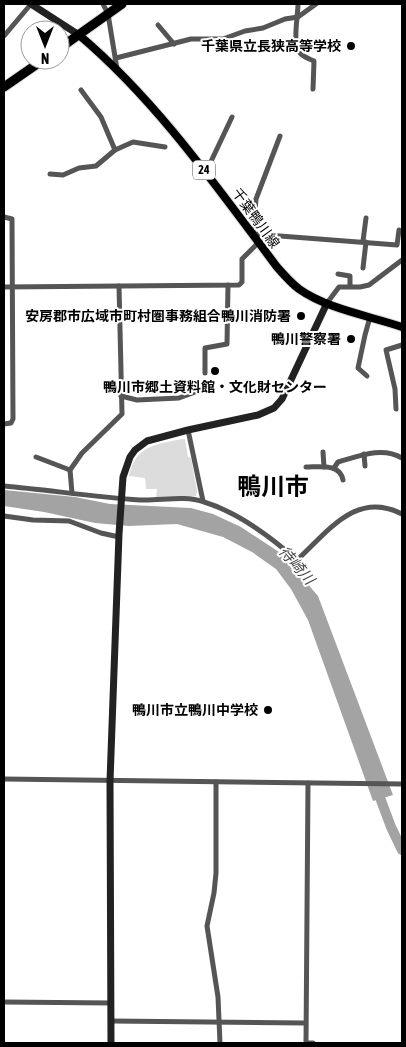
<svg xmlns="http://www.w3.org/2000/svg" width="406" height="1047" font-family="'Asap Condensed','Noto Sans JP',sans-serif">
<rect width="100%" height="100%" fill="#fff"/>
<!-- green -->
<path fill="#dcdcdc" d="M182 439H185L188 457 191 458 197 491 196 496 156 497 157 489H146L145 478 129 476C135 446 156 444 182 439Z"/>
<!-- water -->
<path fill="#a3a3a3" d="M4 490 75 497 110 504 191 508 213 514 241 527 282 554 318 596 393 795 373 801 308 620 291 589 276 569 252 552 223 537 177 524 129 526 95 523 44 512 4 506Z"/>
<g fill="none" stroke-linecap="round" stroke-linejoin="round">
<!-- river -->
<path stroke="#a3a3a3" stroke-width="10" d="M376 787 391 827 402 850"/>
<defs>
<path id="primary" d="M79 35C156 100 217 187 277 267 284 275 291 283 299 289 327 309 370 316 402 327"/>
<g id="highway">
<path d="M60 48 122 4"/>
<path d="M4 87 43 60"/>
</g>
</defs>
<!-- primary casing -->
<use href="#primary" stroke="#dbdbdb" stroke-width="10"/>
<!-- highway casing -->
<use href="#highway" stroke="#dbdbdb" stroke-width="11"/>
<!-- street -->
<g stroke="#555" stroke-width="5">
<path d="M103 4 108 14 117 69"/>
<path d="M298 4C298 16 292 44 300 53 303 57 310 59 314 61L313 89"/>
<path d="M158 25 174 44"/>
<path d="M4 36 31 4"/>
<path d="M116 58 191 39H223L245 31 263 28 285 19 298 17 316 4"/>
<path d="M81 90 101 117 115 150"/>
<path d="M280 136 256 199 253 234 397 245 399 230"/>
<path d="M206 172 232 117"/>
<path d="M50 174 63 175 79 168 96 166 115 150 133 142 165 147"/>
<path d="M4 217 12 219 13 419 11 423 4 424"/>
<path d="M363 241 366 218"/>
<path d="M363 268 366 242"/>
<path d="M338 274 350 276V286"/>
<path d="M4 287 239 285 242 282V259L259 242"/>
<path d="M327 303 339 287H360L369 285 402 260"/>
<path d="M205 373V348L227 344 228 285"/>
<path d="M367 376 358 368 365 335 370 317"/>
<path d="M121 396 137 400 179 398 198 391"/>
<path d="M396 409 395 389 386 350 402 345"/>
<path d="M188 430 203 501"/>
<path d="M323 452 324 467"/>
<path d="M364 454 365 466"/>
<path d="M36 457 70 470"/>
<path d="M306 467C319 467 340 463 343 480"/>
<path d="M334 468 338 462C359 456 382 446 402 458"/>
<path d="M4 486C49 490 94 497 140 500 161 501 184 495 204 502 237 512 272 538 297 560 328 532 356 490 402 514"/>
<path d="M72 493 70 470 82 453 122 414 119 286"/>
<path d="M4 516 33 520 69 521 101 533 119 537"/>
<path d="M4 779 402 784"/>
<path d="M216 782V873L214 893 207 926 218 997 220 1043"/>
<path d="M308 783 306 1043H313"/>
<path d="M4 1002 111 1003"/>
<path d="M111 1021 305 1023"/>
</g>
<!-- secondary -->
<g stroke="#222" stroke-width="7">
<path d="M31 4 79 35"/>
<path d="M111 1043 110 781 119 534 123 477 130 457 135 450 147 441 188 430 258 415 274 408 282 399 327 303"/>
</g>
<!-- primary -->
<use href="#primary" stroke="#000" stroke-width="8"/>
<!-- highway -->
<use href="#highway" stroke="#000" stroke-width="9"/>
</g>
<!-- markers -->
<g fill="#000" stroke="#fff" stroke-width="2">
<circle cx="351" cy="46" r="5"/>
<circle cx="301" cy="316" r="5"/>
<circle cx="351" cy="339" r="5"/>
<circle cx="215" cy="371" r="5"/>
<circle cx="268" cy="710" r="5"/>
</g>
<g text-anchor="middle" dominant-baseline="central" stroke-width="4" stroke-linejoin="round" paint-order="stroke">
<!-- shield labels -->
<rect fill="#fff" stroke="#4c4c4c" stroke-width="1" x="193" y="160.5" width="22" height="19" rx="4"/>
<g font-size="12" font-weight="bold" fill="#000">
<text x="204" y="170">24</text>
</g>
<!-- poi labels -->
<g font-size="14" font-weight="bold" fill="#000" stroke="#fff" text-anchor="end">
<text x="341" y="46">千葉県立長狭高等学校</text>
<text x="291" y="316">安房郡市広域市町村圏事務組合鴨川消防署</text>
<text x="341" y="339">鴨川警察署</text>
<text x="215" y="387" text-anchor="middle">鴨川市郷土資料館・文化財センター</text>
<text x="258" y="710">鴨川市立鴨川中学校</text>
</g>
<!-- street labels -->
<g font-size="14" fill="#000" stroke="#fff">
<text transform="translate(256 218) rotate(54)">千葉鴨川線</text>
</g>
<!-- water labels -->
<g font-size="15" font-style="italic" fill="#444" stroke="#fff">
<text transform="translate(297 565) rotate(49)">待崎川</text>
</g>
<!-- town labels -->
<g font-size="24" font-weight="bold" fill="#000" stroke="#fff">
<text x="273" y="486">鴨川市</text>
</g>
</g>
<!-- border -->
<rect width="406" height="1047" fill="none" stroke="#000000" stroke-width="10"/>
<!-- north arrow -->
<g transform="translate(45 45) rotate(180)"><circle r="24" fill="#ffffff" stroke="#999999"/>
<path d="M0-4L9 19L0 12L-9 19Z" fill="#000000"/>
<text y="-8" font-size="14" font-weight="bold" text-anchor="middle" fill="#000000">N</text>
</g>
</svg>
